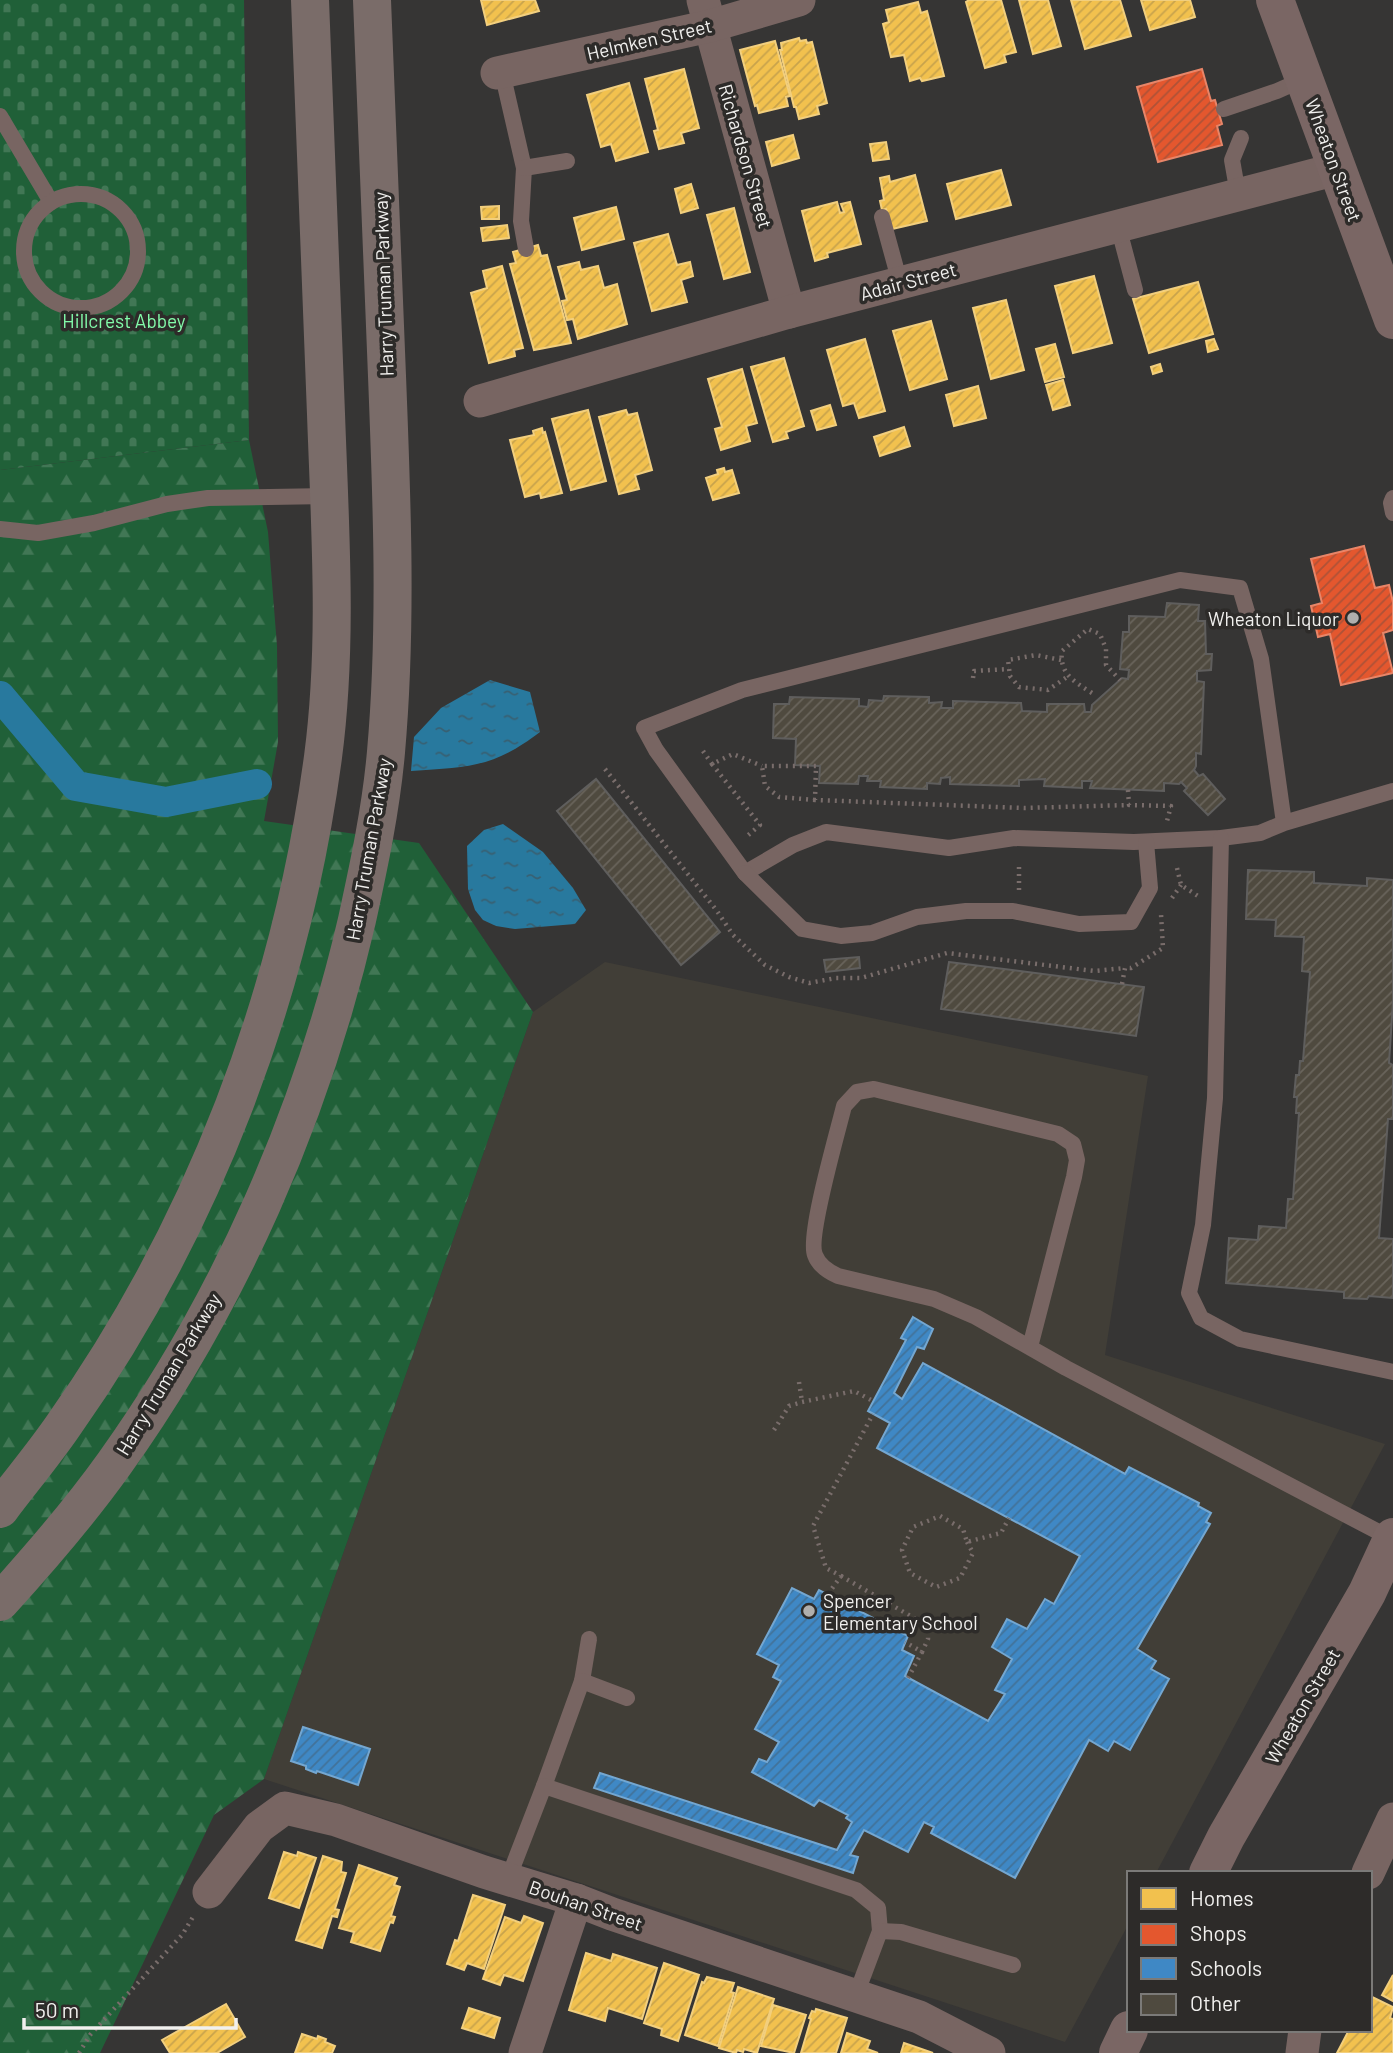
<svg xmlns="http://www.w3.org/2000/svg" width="1393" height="2053" font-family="Barlow,sans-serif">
<defs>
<pattern id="forest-firs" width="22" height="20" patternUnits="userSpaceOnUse" patternTransform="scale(1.75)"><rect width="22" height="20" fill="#206038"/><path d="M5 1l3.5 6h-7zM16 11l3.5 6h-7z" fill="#417755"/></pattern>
<pattern id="cemetery-stones" width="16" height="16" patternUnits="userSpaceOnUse" patternTransform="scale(1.75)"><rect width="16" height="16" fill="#206038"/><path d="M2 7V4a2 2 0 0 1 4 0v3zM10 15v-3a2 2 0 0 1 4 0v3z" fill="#417755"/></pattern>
<pattern id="water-ripples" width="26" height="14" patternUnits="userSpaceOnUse" patternTransform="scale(1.75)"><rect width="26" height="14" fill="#28799e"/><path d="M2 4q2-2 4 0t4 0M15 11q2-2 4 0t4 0" fill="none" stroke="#386072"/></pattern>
<pattern id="homes-hatch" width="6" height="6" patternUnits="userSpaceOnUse" patternTransform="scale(1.75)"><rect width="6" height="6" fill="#f2c14e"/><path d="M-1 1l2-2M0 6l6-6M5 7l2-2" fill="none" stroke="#c8a34c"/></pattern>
<pattern id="shops-hatch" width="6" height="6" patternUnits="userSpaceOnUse" patternTransform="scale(1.75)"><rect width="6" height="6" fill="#e4572e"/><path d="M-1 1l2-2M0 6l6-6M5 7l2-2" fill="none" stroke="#ad5237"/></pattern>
<pattern id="schools-hatch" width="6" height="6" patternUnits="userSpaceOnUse" patternTransform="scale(1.75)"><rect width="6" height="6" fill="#3f88c5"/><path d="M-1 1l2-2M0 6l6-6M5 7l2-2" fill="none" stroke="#427299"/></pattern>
<pattern id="building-hatch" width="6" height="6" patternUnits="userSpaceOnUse" patternTransform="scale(1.75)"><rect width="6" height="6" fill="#4f4a3f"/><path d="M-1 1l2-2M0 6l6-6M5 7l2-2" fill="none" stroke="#69645b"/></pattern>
</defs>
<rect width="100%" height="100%" fill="#363534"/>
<!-- built -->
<path fill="#413e37" d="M605 962 1148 1076 1105 1355 1385 1444 1156 1873H1129V1923L1065 2042 264 1779 533 1012Z"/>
<!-- forest -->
<path fill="url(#forest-firs)" d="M249 440 268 532 277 646 278 742 264 821 419 843 533 1012 264 1779 214 1815 100 2053H0V470Z"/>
<!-- cemetery -->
<path fill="url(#cemetery-stones)" d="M0 0H244L249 440 0 470Z"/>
<!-- water -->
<g fill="url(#water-ripples)">
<path d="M490 680 530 692 540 732C493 768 468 767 411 771L414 737 441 708Z"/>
<path d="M503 824 543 852 573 888 586 910 575 924 515 929 496 926 483 920 475 910 468 889 467 846 484 830Z"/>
</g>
<!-- homes -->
<g fill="url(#homes-hatch)" stroke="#f2cf7e" stroke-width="2">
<path d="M481 0H535L539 11 487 25Z"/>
<path d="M969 0H1001L1016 52 1004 55 1006 62 985 68 966 2Z"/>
<path d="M1019 0H1048L1061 46 1033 54Z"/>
<path d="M1071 0H1120L1131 36 1085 49Z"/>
<path d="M1141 0H1190L1195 17 1150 30Z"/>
<path d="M918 2 921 13 927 11 944 76 922 81 920 78 910 81 904 55 891 57 883 24 889 22 886 10Z"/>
<path d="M799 38 800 41 806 40 807 43 812 42 827 103 817 106 819 114 799 119 796 107H794L780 50H782L781 43Z"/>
<path d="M775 41 790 96 786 97 788 106 759 113 757 105 755 106 740 50Z"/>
<path d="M684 69 699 128 681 133 684 143 659 149 654 131 658 130 645 79Z"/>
<path d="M629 83 648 152 616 161 611 144 601 147 587 95Z"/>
<path d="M793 135 799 158 772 166 766 142Z"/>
<path d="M886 142 889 159 873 161 870 144Z"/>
<path d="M1001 170 1011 205 956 219 947 184Z"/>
<path d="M915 175 927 221 892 229 886 209 882 210 880 201 884 200 880 178 889 176 890 182Z"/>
<path d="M691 184 698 208 681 213 675 189Z"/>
<path d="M837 202 840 213 844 212 841 204 850 202 861 244 827 253 828 257 815 261 802 211Z"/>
<path d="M499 206V219H482L481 207Z"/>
<path d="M616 207 624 239 582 250 574 218Z"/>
<path d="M734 208 750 272 724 279 707 215Z"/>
<path d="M507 225 509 238 483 241 481 228Z"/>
<path d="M668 234 677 265 690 262 693 276 681 280 687 302 652 311 634 243Z"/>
<path d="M538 245 541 256 547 255 571 343 534 350 510 264 516 263 513 252Z"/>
<path d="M579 262 581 270 598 266 604 288 617 284 627 324 578 339 573 319 567 320 562 301 567 300 558 267Z"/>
<path d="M502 266 523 348 514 350 515 356 489 363 471 293 487 288 483 271Z"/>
<path d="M1094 276 1112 343 1073 353 1055 286Z"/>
<path d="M1198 282 1213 334 1149 353 1133 299Z"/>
<path d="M1006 300 1024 370 991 379 973 308Z"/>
<path d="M931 321 947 379 910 390 893 331Z"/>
<path d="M865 339 885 411 859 418 854 403 843 406 827 350Z"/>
<path d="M1214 339 1218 349 1208 352 1206 341Z"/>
<path d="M1055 344 1064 377 1045 382 1036 349Z"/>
<path d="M784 358 804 426 786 432 788 438 773 442 751 367Z"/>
<path d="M1160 364 1162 371 1153 374 1151 367Z"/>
<path d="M742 369 757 423 746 426 750 441 721 450 715 429 722 427 708 379Z"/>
<path d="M1063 380 1070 405 1053 410 1046 385Z"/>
<path d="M978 386 986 418 954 426 946 395Z"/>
<path d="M830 405 836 425 817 430 811 411Z"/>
<path d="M588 410 606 481 571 490 552 419Z"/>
<path d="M626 410 628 415 637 413 652 470 635 475 639 489 619 494 599 417Z"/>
<path d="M904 427 910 446 880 456 874 437Z"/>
<path d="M542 428 543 433 545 432 562 493 541 498 540 493 525 497 510 440 534 435 533 431Z"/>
<path d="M724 468 725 472 732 470 739 493 713 500 706 478 718 474 717 470Z"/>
<path d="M284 1852 297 1856 298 1852 316 1858 299 1908 269 1898Z"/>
<path d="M323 1856 342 1862 341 1872 346 1873 335 1909 339 1910 337 1917 332 1916 322 1948 296 1940Z"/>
<path d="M359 1865 397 1878 394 1885 400 1887 391 1916 395 1917 393 1923 390 1922 380 1951 351 1942 354 1932 339 1928Z"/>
<path d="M473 1895 505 1905 484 1969 467 1963 464 1970 447 1964 455 1940 458 1941Z"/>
<path d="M524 1916 543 1923 523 1981 504 1975 500 1985 483 1979 505 1917 521 1923Z"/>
<path d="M586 1953 611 1961 613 1954 657 1968 642 2019 608 2008 605 2021 569 2010Z"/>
<path d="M664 1963 699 1975 678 2041 661 2035 662 2029 644 2023Z"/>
<path d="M1393 1975V2001L1382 1995Z"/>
<path d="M707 1977 734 1983 731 1992 734 1993 718 2046 685 2035 702 1982 704 1983Z"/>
<path d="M738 1987 774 1999 757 2053 744 2049 743 2052 737 2050 736 2053 719 2048Z"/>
<path d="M1370 1996 1393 2007 1390 2018 1393 2019V2053H1337L1349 2030H1370Z"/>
<path d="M226 2004 245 2037 217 2053H170L162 2040Z"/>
<path d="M773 2005 806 2015 794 2053 761 2046Z"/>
<path d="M469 2008 500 2018 494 2038 462 2028Z"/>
<path d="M816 2009 847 2018 836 2053H801L811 2019 809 2018 812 2011 815 2012Z"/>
<path d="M847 2033 870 2041 867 2049 878 2053H841Z"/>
<path d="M302 2034 317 2039 318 2036 326 2039 325 2042 335 2046 332 2053H295Z"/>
<path d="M904 2043 933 2053H901Z"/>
</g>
<!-- shops -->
<g fill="url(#shops-hatch)" stroke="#e88568" stroke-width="2">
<path d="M1202 69 1211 101 1215 100 1222 124 1217 126 1222 145 1158 162 1137 87Z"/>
<path d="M1364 546 1375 588 1389 585 1393 602V630L1383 633 1393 673 1341 685 1330 634 1318 637 1311 606 1322 603 1311 559Z"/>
</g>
<!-- schools -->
<g fill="url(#schools-hatch)" stroke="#74a7d1" stroke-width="2">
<path d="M913 1317 933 1329 924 1349 917 1347 894 1393 902 1399 923 1363 1125 1474 1129 1467 1199 1503 1198 1506 1211 1513 1206 1522 1210 1524 1137 1649 1156 1661 1151 1669 1169 1679 1130 1750 1114 1741 1108 1751 1089 1740 1015 1878 931 1833 934 1827 924 1822 908 1852 864 1830 850 1855 858 1857 853 1873 594 1788 600 1773 837 1850 852 1822 846 1818 848 1815 819 1800 814 1806 752 1772 759 1759 767 1762 779 1742 755 1729 781 1681 773 1677 779 1665 757 1654 792 1588 814 1599 819 1590 908 1636 902 1650 914 1656 905 1676 988 1721 1005 1694 995 1690 1012 1659 992 1647 1007 1619 1027 1629 1045 1599 1054 1604 1080 1556 877 1448 890 1423 868 1411 906 1340 901 1338Z"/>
<path d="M303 1727 370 1749 358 1785 317 1771 316 1773 306 1769V1766L291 1761Z"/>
</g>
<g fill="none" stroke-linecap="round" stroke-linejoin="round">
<!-- canal -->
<path stroke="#28799e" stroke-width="30" d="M0 696 76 786 166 802 257 784"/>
</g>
<!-- building -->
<g fill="url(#building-hatch)" stroke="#5f5e5d" stroke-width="2">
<path d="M1167 603 1199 605 1198 621H1205L1206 654H1212L1211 670 1197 671V681L1204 682 1201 754 1196 753V766L1194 770 1199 776 1203 774 1225 799 1208 815 1184 791 1187 788 1181 782 1179 784 1164 783V791L1090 788 1092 781H1082V788L1044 786 1045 779 1019 780V786L950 784V777L941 778 940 784 927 783V789L880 787 881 781H867L868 776H859L858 784 819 783 820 766 795 765 796 739 773 738 774 704H789L790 697 859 699V706L868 707 869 700 883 701 884 696 929 697V703L942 702 941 708H953V701L1021 703 1022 711 1047 712V704H1084L1085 712H1091L1092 705 1122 678 1128 679 1129 670 1120 669 1123 632H1129V616L1165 617Z"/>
<path d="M596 779 720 932 681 965 557 811Z"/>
<path d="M1248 870 1314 872V883L1367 886V878L1393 880V1002L1389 1063 1393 1065V1119H1388L1379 1238 1393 1239V1298L1369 1296 1367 1299 1344 1298V1292L1226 1283 1229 1238 1258 1240 1259 1226 1286 1228 1288 1199H1293L1299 1113H1296L1297 1097H1294L1296 1075H1299L1300 1061H1303L1310 972 1302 971 1304 937 1275 936 1276 920 1246 919Z"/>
<path d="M859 957 860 968 826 972 824 960Z"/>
<path d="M949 962 1144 987 1136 1036 941 1009Z"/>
</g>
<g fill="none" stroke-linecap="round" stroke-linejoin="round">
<!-- path -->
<g stroke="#796d6b" stroke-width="4.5" stroke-dasharray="2 5" stroke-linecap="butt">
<path d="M1061 660 1036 655 1008 660 1010 676 1019 687 1048 690 1067 677"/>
<path d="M973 678 974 671 1009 669"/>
<path d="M1092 693C1075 682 1059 674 1062 651L1088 629 1100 634 1106 649V665L1120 680"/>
<path d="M703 751 712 764 733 754 762 766"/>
<path d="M712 764 760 825 746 837"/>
<path d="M605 769 717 911 733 935 765 965 789 977 809 983 836 978H861L947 953 1094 971 1125 968"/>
<path d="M1128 790 1129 805 1171 806 1167 821"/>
<path d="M815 800 779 797 765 786 762 766H816L815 800 1024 808 1129 805"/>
<path d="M1177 868 1181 885 1198 896"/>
<path d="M1019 890V865"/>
<path d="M1172 898 1181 885"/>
<path d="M1122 984 1125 968H1131L1163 948 1161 914"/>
<path d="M799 1382 802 1402"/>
<path d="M774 1430 789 1406 802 1402 854 1391 873 1401"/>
<path d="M967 1542 973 1553 960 1578 936 1587 910 1573 902 1550 913 1527 940 1516 963 1529 967 1542 1001 1533 1009 1518"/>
<path d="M841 1576 928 1626V1639L922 1652 905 1642"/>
<path d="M828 1594 841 1576 826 1568 813 1526 873 1414"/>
<path d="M908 1678 922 1652"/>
<path d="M79 2053 90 2035 182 1935 193 1917"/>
</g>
<!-- service -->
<g stroke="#786562" stroke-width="16">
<path d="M502 72 524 168 521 221 526 249"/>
<path d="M1224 109 1277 91 1304 79"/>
<path d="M0 116 51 202"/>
<path d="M524 168 567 161"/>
<path d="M1238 194 1232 160 1241 138"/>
<circle cx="81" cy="251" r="57"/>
<path d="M882 217 900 283"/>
<path d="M1118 226 1135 290"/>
<path d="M1393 498 1391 503 1393 513"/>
<path d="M0 529 38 533 94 523 167 504 208 498 329 496"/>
<path d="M1284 823 1261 659 1240 588 1180 580 742 690 644 728 656 750 745 873 793 845 826 832 949 848 1014 838 1134 842 1221 838 1260 833 1284 823 1393 791"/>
<path d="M1221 838 1215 1098 1203 1225 1189 1293 1201 1318 1240 1339 1393 1372"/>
<path d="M745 873 802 929 841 936 872 933 917 917 966 911H1013L1079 924 1131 922 1150 888 1146 842"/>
<path d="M1030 1347 1074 1177 1077 1160 1073 1144 1058 1134 874 1089 857 1092 844 1106C838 1131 807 1237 815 1255 819 1266 829 1272 838 1276L934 1299 976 1317 1066 1368 1392 1539"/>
<path d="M582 1681 589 1639"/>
<path d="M544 1786 582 1681 627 1698"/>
<path d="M508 1879 544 1786 856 1890 878 1908 880 1931 856 1995"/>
<path d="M880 1931 901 1932 1013 1965"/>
</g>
<!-- minor -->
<g stroke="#786562" stroke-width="33">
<path d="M703 0 789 312"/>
<path d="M497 73 710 26 799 0"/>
<path d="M480 401 789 312 1337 169"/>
<path d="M1368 1873 1393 1819"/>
<path d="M209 1892 259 1827 285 1808 336 1820 484 1872 576 1900 612 1914 919 2017 989 2053"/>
<path d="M525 2053 576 1900"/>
<path d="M1302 2053 1305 2030"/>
</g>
<!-- secondary -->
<g stroke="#7a6664" stroke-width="38">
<path d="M1275 0 1393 320"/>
<path d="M1208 1873 1226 1837 1367 1593 1393 1537"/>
<path d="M1118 2053 1129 2030"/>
</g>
<!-- motorway -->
<g stroke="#7a6c69" stroke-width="38">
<path d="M0 1509C21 1481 43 1455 63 1426 203 1228 291 996 323 757 338 644 330 528 326 414 321 276 315 138 310 0"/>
<path d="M0 1602C40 1558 79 1513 114 1464 230 1302 312 1114 357 920 369 865 381 809 386 752 397 627 392 502 387 376 382 251 377 125 372 0"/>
</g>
</g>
<!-- markers -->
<g fill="#b0afad" stroke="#2d2b29" stroke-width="2.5">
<circle cx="1353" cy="618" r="7"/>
<circle cx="809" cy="1611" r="7"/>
</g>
<g text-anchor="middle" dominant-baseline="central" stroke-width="7" stroke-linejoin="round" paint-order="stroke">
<!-- street labels -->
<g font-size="19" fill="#f1f0ee" stroke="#2d2b29">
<text transform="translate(649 39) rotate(-13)">Helmken Street</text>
<text transform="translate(746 156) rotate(74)">Richardson Street</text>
<text transform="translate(1334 160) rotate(70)">Wheaton Street</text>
<text transform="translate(908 281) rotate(-15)">Adair Street</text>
<text transform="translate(383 284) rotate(-92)">Harry Truman Parkway</text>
<text transform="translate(368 849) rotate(-80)">Harry Truman Parkway</text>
<text transform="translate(168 1374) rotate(-59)">Harry Truman Parkway</text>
<text transform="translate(1302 1706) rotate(-60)">Wheaton Street</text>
<text transform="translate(586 1905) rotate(19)">Bouhan Street</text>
</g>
<!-- park labels -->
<g font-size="19" fill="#83fbaa" stroke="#2d2b29">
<text x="124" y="320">Hillcrest Abbey</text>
</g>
<!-- poi labels -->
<g font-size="19" fill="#f1f0ee" stroke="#2d2b29" text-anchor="end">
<text x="1339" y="618">Wheaton Liquor</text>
<text x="823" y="1600" text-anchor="start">Spencer<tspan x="823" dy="22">Elementary School</tspan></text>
</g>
</g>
<!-- legend -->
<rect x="1127" y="1871" width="245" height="161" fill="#2d2b29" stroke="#7b7a78" stroke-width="2"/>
<rect x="1141" y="1888" width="35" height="21" fill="#f2c14e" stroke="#7b7a78" stroke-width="2"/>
<text x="1190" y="1906" font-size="21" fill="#f1f0ee">Homes</text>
<rect x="1141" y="1924" width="35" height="21" fill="#e4572e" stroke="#7b7a78" stroke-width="2"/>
<text x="1190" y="1941" font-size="21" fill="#f1f0ee">Shops</text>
<rect x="1141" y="1958" width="35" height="21" fill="#3f88c5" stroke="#7b7a78" stroke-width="2"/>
<text x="1190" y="1976" font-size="21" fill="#f1f0ee">Schools</text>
<rect x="1141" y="1994" width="35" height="21" fill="#4f4a3f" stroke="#7b7a78" stroke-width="2"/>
<text x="1190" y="2011" font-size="21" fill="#f1f0ee">Other</text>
<!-- scale -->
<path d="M24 2018v10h212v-10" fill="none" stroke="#f1f0ee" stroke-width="3.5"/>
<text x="35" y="2018" font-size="21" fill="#f1f0ee" stroke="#2d2b29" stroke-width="5" paint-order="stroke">50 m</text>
</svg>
